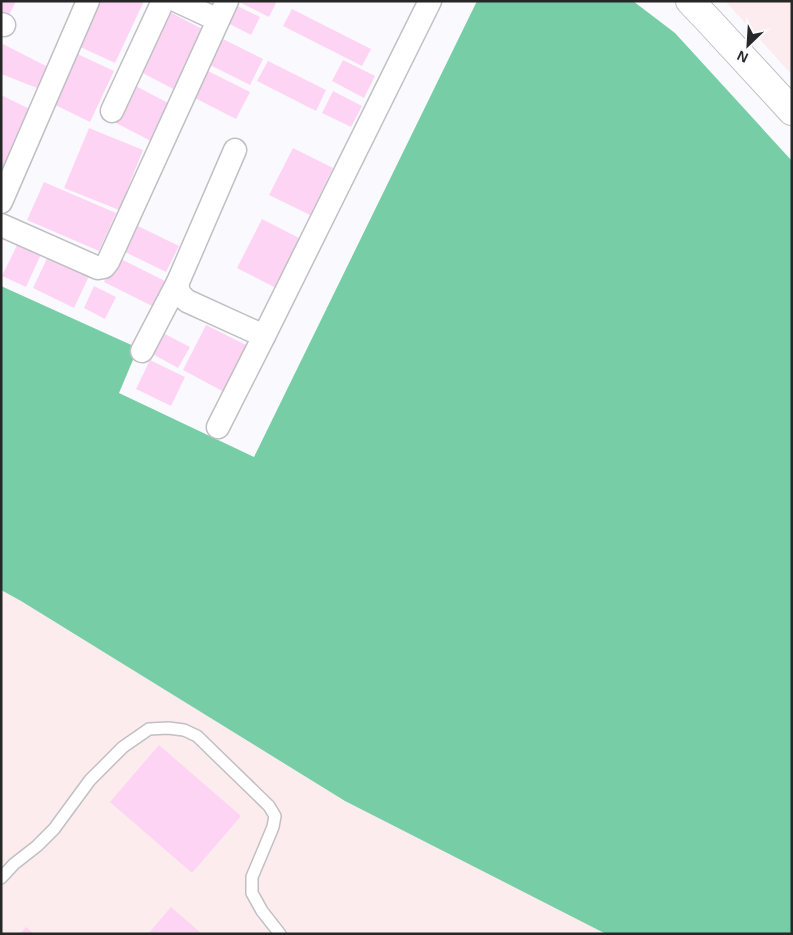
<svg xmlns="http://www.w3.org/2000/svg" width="793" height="935" font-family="Arial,sans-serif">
<rect width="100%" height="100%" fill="#fafafe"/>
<!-- commercial -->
<path fill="#fcecef" d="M725 1H792V75Z"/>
<!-- industrial -->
<path fill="#fdeced" d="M1 590 21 601 345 801 606 934H1Z"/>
<!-- forest -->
<path fill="#77cea6" d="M477 1H633L675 33 792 161V934H606L345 801 21 601 1 590V286L138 348 119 393 254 457Z"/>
<!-- building -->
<g fill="#fed4f4">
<path d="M1 1H16L7 19 1 17Z"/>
<path d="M97 1H144L115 63 76 45Z"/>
<path d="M237 1H277L269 17Z"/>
<path d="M229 2 260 17 251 35 220 19Z"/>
<path d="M292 9 371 49 362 66 283 26Z"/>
<path d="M166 10 210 33 179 92 135 69Z"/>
<path d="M219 37 263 59 250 85 206 63Z"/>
<path d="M1 43 48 67 37 88 1 74Z"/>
<path d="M71 51 114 71 90 122 47 101Z"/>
<path d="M343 60 375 76 364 98 332 81Z"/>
<path d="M268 61 326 90 316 111 257 81Z"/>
<path d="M202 68 250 92 236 119 189 95Z"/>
<path d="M130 83 172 105 153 142 112 121Z"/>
<path d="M333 91 362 106 351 127 322 113Z"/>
<path d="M1 95 38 113 10 170 1 166Z"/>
<path d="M89 128 143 150 119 210 64 188Z"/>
<path d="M293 148 333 168 310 215 269 195Z"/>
<path d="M44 182 116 213 99 251 27 220Z"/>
<path d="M262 219 303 240 278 289 237 268Z"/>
<path d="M138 226 179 246 166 272 125 252Z"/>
<path d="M20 239 43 250 26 287 2 276Z"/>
<path d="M50 252 91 272 74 308 33 288Z"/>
<path d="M117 257 165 281 152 306 104 282Z"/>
<path d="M94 286 116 297 105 319 84 308Z"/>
<path d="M206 325 248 346 224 392 183 370Z"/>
<path d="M161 332 190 347 178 368 149 352Z"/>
<path d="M150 360 185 377 171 406 136 389Z"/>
<path d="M159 745 241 816 192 873 110 802Z"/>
<path d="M171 907 202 934H148Z"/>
<path d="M26 927 34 934H20Z"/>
</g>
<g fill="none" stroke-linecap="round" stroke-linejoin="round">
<defs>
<path id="lane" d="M1 878 14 864 37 846 54 829 90 780 123 747 149 729 168 728 184 730 197 736 269 806 275 816 273 827 252 877V893L262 911 280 934"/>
<g id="street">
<path d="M177 1 218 20"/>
<path d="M1 24 4 25"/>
<path d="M112 111 163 1"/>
<path d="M235 150 178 282C177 292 180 295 187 301L264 336"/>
<path d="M1 202 88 1"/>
<path d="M1 225 98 268 104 267 108 262 227 1"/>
<path d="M142 351 178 282"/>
<path d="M218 427 264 336 430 1"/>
</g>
<path id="secondary" d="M690 1 711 23 792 111"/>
</defs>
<!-- lane casing -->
<use href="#lane" stroke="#c0c0c4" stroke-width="14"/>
<!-- street casing -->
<use href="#street" stroke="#c0c0c4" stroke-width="25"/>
<!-- secondary casing -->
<use href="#secondary" stroke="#c0c0c4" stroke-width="30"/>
<!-- lane -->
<use href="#lane" stroke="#fff" stroke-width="11"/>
<!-- street -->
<use href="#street" stroke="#fff" stroke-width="22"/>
<!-- secondary -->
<use href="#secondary" stroke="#fff" stroke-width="28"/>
</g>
<!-- border -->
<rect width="793" height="935" fill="none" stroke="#272728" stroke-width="5"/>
<!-- north arrow -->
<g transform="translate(748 45) rotate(205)" stroke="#fafafe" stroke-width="4" paint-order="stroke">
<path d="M0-4L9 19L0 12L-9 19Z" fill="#272728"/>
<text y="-8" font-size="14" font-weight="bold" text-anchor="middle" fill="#272728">N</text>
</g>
</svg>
